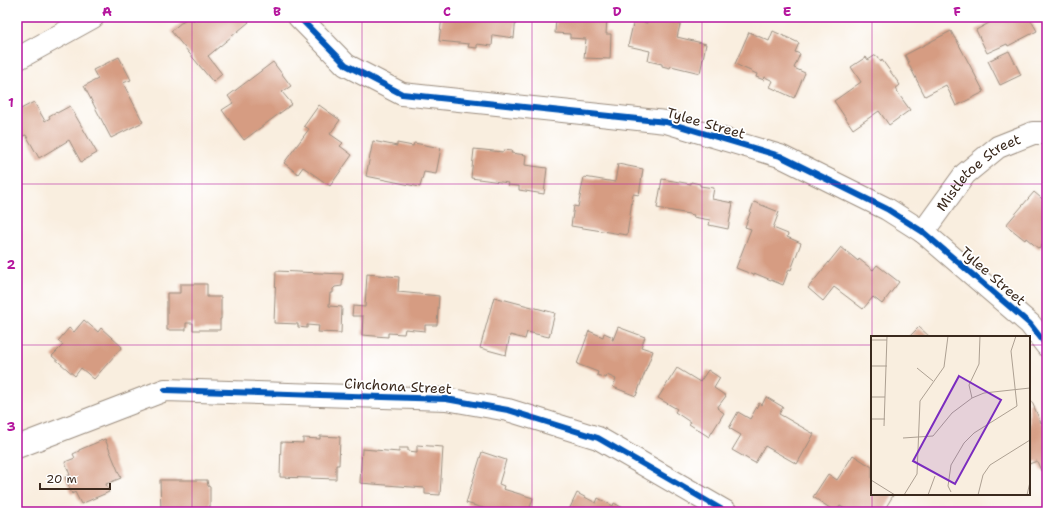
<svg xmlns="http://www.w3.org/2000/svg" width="1064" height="529" font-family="'Shantell Sans',sans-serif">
<rect width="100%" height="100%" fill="#fff"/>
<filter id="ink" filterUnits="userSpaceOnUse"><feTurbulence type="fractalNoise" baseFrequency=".025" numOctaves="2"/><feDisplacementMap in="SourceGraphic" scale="8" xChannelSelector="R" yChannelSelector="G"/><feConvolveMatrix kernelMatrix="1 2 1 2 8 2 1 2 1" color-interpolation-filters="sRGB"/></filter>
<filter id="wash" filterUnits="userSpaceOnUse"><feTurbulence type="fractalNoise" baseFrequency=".012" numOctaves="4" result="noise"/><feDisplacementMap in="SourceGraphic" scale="16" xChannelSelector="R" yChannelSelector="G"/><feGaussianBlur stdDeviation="0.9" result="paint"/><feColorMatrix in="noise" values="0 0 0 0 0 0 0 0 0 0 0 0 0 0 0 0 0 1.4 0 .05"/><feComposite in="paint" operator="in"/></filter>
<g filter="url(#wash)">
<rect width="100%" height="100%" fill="#f9eedf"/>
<g id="blocks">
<!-- building -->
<g fill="#d69c82">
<path d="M188 17H191L195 22 201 17H245L249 22 208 56 222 74 213 82 171 31Z"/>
<path d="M442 17H516L514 38 493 35 492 46 477 44V48L468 47 469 44 439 41Z"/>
<path d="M556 17H607L606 34H611L610 59 584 58 586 39 570 38V34L555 33Z"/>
<path d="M648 17H682L677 37 706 44 700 73 671 66 670 68 662 66V64L648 61 650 51 628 46 634 20 647 23Z"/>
<path d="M1000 17H1029L1037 31 1008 46 1007 44 987 53 976 30Z"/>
<path d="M773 31 799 43 795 52 800 54 794 68 805 73 794 98 770 87 773 81 765 77 764 80 756 77 757 74 735 64 749 32 769 41Z"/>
<path d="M951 31 955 39H956L984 92 956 106 946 85 925 96 908 63H909L905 55Z"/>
<path d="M1009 51 1021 75 1000 85 988 61Z"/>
<path d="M876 55 881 62 882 60 900 85 895 89 910 110 889 125 879 111 853 129 834 101 861 82 851 67 866 57 868 60Z"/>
<path d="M119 57 131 80 123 83 143 122 111 138 84 86 98 79 93 70Z"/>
<path d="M273 62 291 86 282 92 292 104 244 140 222 110 233 103 228 96Z"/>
<path d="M34 102 45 121 50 118 49 116 56 112 57 113 70 106 97 153 81 162 69 140 39 158 26 135 22 136 17 127V111Z"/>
<path d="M319 105 340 120 330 134 343 143 340 146 352 155 330 186 303 167 298 174 284 163 309 129 304 126Z"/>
<path d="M373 141 397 146V143L413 146 414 143 441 148 436 174 424 172 420 187 366 176Z"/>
<path d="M474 149 503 152 504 150 512 151 511 153 526 155 525 165 547 168 544 194 519 190V186L507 185 508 183 471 178Z"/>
<path d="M618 164 643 169 639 195 633 194 627 235 571 226 574 206 578 207 584 177 615 182Z"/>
<path d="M662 179 691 184V182L700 184V186L714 188 712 199 733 203 728 229 709 225 710 220 693 217 694 215 657 208Z"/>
<path d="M1034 192 1047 203V249L1042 245 1039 249 1026 238 1025 240 1006 225Z"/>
<path d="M754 202 779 212 773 228 788 234 787 237 801 243 791 270 789 269 783 285 754 273V275L736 268 751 229 745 227Z"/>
<path d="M841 247 858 261 859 259 873 270 877 265 899 282 882 304 873 297 863 309 834 287 823 301 808 288Z"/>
<path d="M276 271 343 274 342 286 335 287 333 289V293H330L329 306 342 307 341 333 318 332 319 326 307 325V328L298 327V324L274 323Z"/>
<path d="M367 274 399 277 398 292 439 296 437 325H425V331L405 329 404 334 388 333V337L362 335 363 316H352L353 306 365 307Z"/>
<path d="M180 284H207V297H221V319H220V330H193V323H186V330H167V293H180Z"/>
<path d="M494 297 555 313 549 337 527 332 525 339 510 335 506 355 480 348Z"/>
<path d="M84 320 98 332 101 328 122 347 94 379 81 368 75 376 52 356 63 345 58 341 69 328 74 332Z"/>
<path d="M618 327 645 337 641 347 653 351 636 396 613 387 616 379 607 375 606 378 597 375 598 372 577 364 589 331 603 337 604 333 613 337 612 340H613Z"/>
<path d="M919 327 930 337H909Z"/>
<path d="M677 368 700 382 708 370 720 378 714 388 726 396 717 408 724 413 709 437 689 424 690 422 675 412 677 409 658 398Z"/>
<path d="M766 397 783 407 779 414 814 434 797 464 765 446 755 463 732 450 741 435 729 428 738 412 750 419 759 403 762 405Z"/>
<path d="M1032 402 1041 423 1044 422 1047 429V468L1041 471 1037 461 1029 464V403Z"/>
<path d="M320 436 340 437 339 465H336V479L280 477 281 442 303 443V438L320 439Z"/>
<path d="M105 439 121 478 106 484 109 492 81 504 75 492 72 494 65 477 70 475 65 462 75 458 73 454 79 451V450Z"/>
<path d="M417 445 443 447 440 495 425 494V488L360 483 362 449 399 452V448H408V451L417 452Z"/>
<path d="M482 452 506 460 499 484 504 486 503 489 533 498 529 512H496L466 503Z"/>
<path d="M853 455 872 467V494H894L883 512H850L840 506 836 512 813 497 828 474 837 480Z"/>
<path d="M160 480H207L208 486 210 487V512H175V511H161Z"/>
<path d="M577 493 596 503 598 498 613 506 614 503 630 512H568Z"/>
</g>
</g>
</g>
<g filter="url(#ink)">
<use href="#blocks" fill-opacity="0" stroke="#9a8c7e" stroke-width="1"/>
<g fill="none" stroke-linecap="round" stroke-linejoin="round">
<defs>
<g id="minor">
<path d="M299 17 346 65 402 94 666 122 780 156 887 209 923 232 1030 324 1047 346"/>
<path d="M17 59 93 17"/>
<path id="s1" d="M923 232 965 174 998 147 1033 133H1047"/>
<path d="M17 447 165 390 446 399 508 410 598 438 726 512"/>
</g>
</defs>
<!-- minor casing -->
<use href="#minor" stroke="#9a8c7e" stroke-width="24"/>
<!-- minor -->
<use href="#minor" stroke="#fff" stroke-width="22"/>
<defs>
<g id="cycleway">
<path d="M299 17 346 65 402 94 666 122 780 156 887 209 923 232 1030 324 1047 346"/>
<path d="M165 390 446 399 508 410 598 438 726 512"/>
</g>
</defs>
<!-- cycleway casing -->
<use href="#cycleway" stroke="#fff" stroke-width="8"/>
<!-- cycleway -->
<use href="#cycleway" stroke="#0057b8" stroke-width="6"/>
</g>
</g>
<!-- grid -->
<path fill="none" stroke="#b5179e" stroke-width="1" stroke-opacity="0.55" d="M192 17V512M362 17V512M532 17V512M702 17V512M872 17V337M17 184H1047M872 337V494M17 345H872M1029 345H1047M872 494V512"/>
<g text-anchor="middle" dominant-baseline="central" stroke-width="3.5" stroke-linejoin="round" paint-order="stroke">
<!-- street labels -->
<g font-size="14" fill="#3b2a1e" stroke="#fff">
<text transform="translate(706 123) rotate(16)">Tylee Street</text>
<text stroke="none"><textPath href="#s1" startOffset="83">Mistletoe Street</textPath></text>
<text transform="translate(993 276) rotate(41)">Tylee Street</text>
<text transform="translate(398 386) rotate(3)">Cinchona Street</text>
</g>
</g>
<!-- overview -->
<g transform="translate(871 336)">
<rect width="159" height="159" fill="#f9eedf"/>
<path fill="none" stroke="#ada092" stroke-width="1" d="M0 4H16M0 30H16M46 32 62 45M0 61H14M101 62 98 49 108 28 109 0M0 83H14M13 90 16 0M32 102 62 100 81 77 101 62 113 57 159 52M0 144 24 159M80 156 77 150 80 129 93 107 103 97 146 70 140 15 145 0M33 159 46 138 49 65 73 31 77 0M57 159 64 140M107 159 112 139 119 129 159 104M156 159 159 146"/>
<path fill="#7b2cbf" fill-opacity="0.15" stroke="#7b2cbf" stroke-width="2" d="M88 40 130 64 84 148 42 125Z"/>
<rect width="159" height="159" fill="none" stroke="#3b2a1e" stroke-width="2"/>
</g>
<!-- margin -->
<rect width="1064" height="529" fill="none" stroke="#fff" stroke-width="44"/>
<!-- scale -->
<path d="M40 483v6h70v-6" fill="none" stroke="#3b2a1e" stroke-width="2"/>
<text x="46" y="483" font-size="12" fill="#3b2a1e" stroke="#ffffff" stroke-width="3" paint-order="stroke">20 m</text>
<rect x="22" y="22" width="1020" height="485" fill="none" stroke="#b5179e" stroke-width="1.5"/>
<g font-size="13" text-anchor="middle" font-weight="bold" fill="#b5179e">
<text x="107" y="16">A</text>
<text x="277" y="16">B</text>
<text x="447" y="16">C</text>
<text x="617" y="16">D</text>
<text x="787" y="16">E</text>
<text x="957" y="16">F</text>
<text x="11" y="107">1</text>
<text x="11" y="269">2</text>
<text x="11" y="431">3</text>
</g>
</svg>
